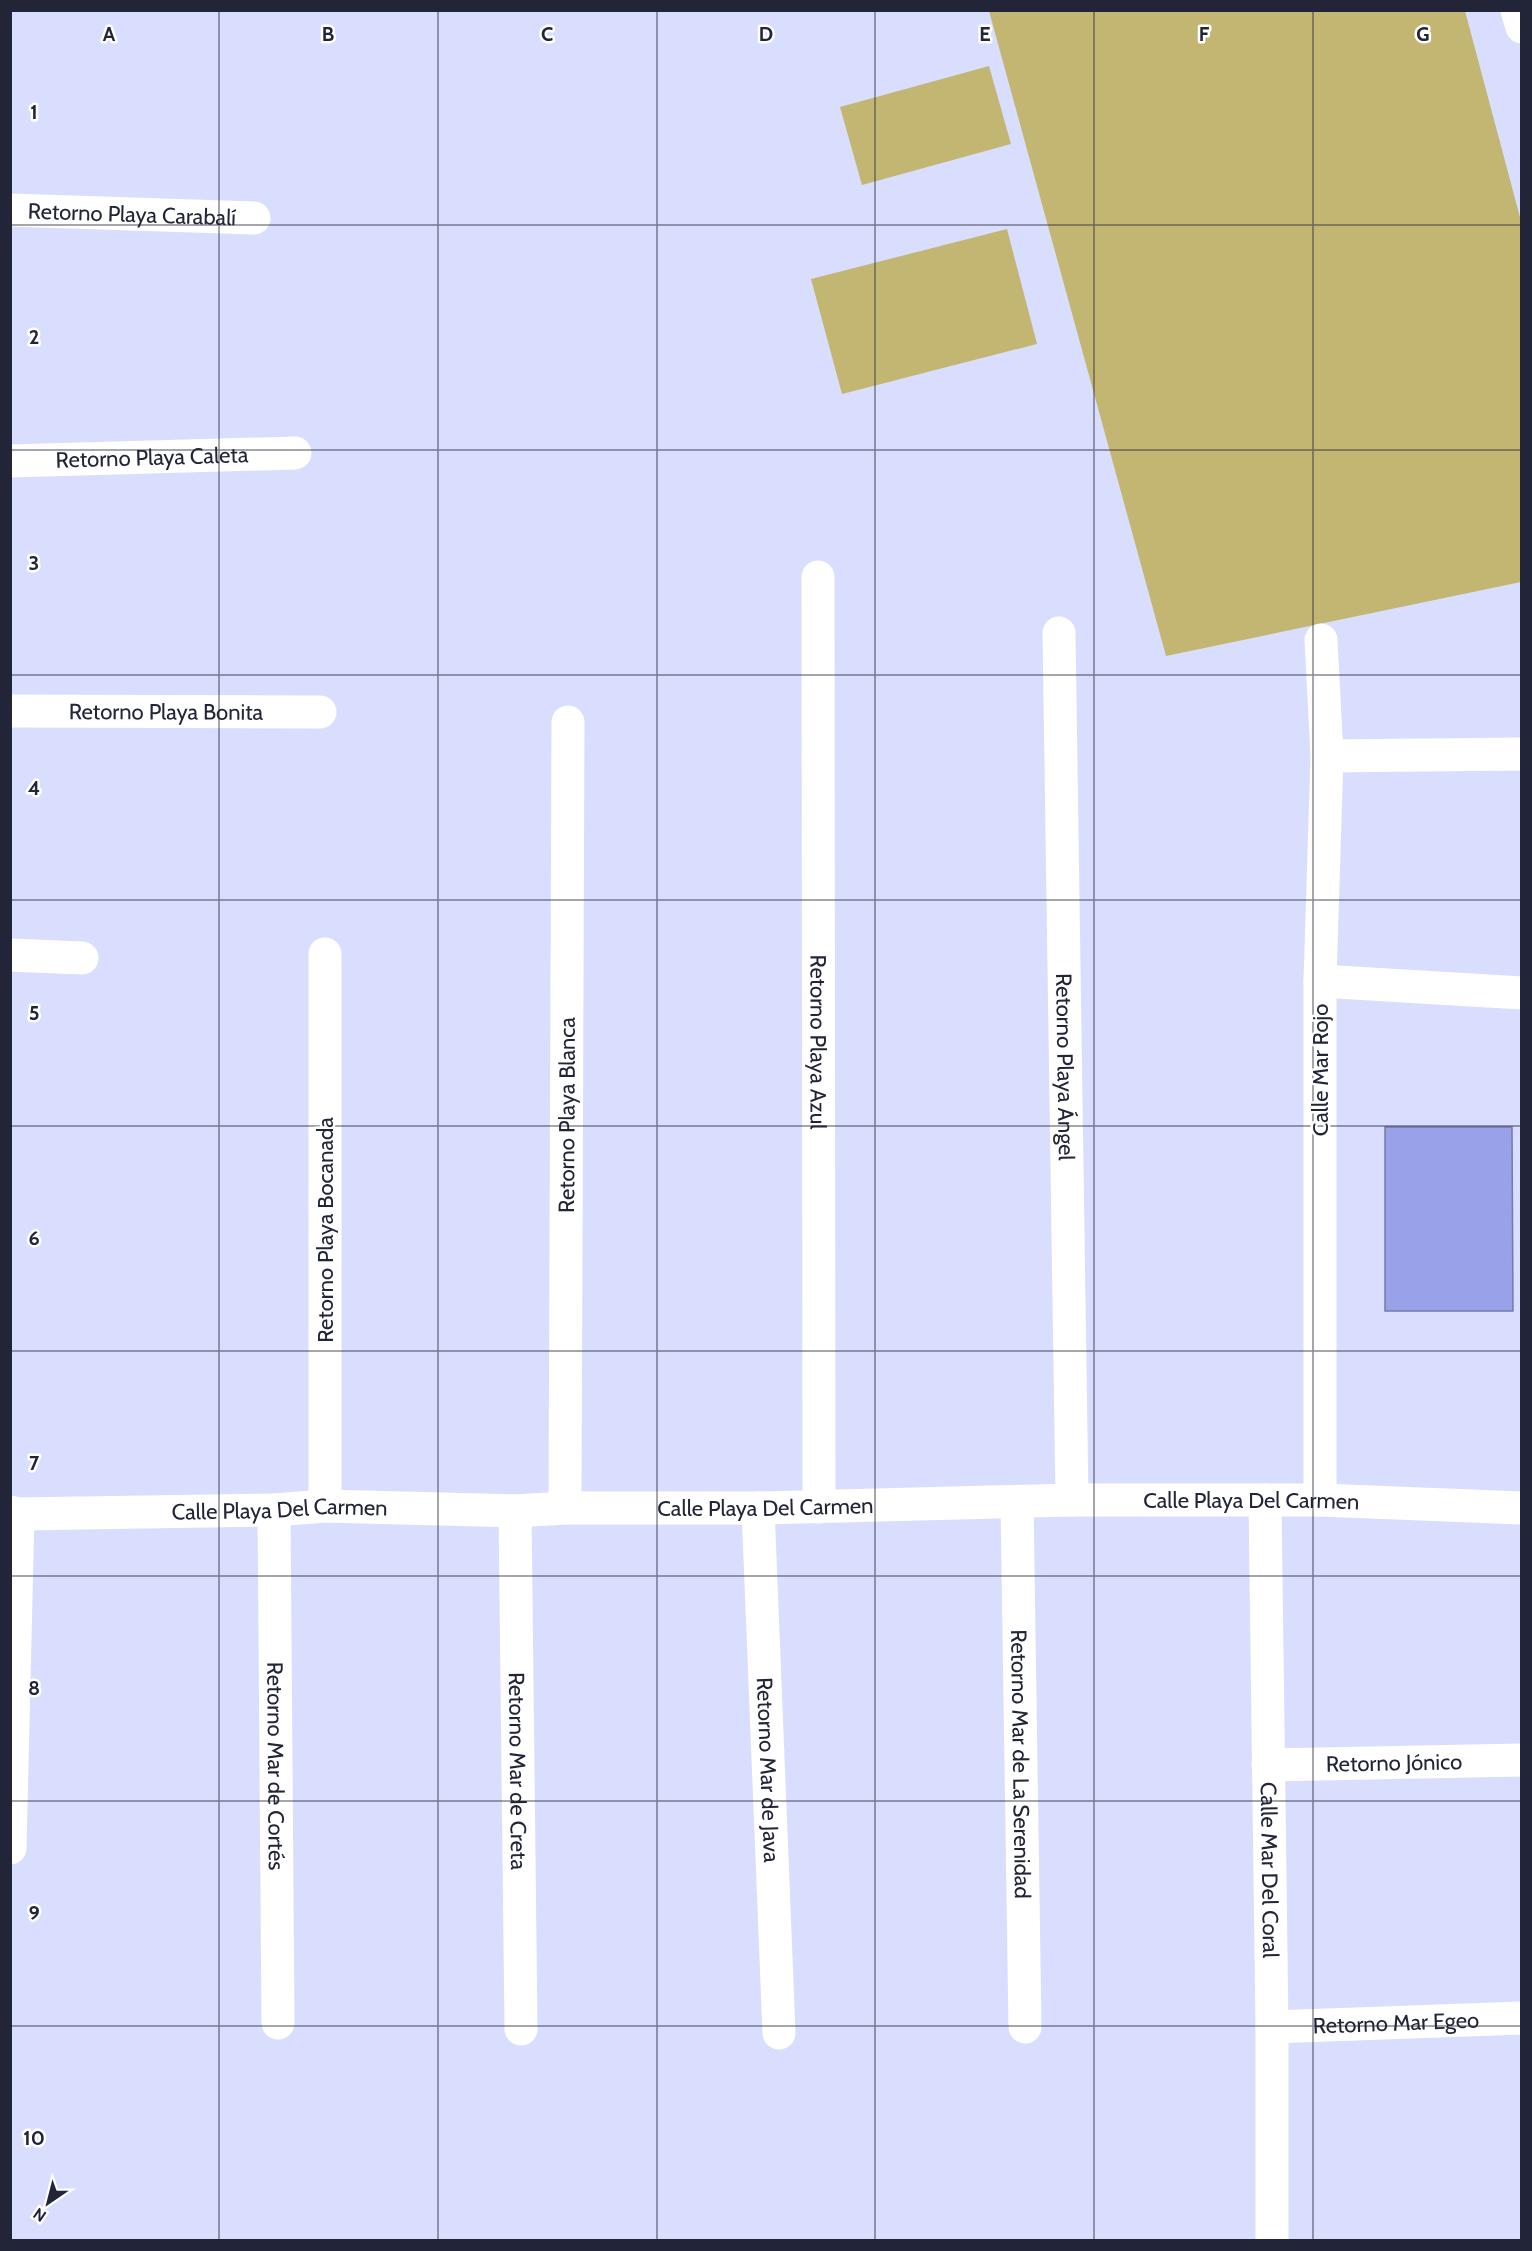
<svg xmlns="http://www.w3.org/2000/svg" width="1532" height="2251" font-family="Cabin,sans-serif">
<rect width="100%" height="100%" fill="#d9defe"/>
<!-- green -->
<g fill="#c3b673">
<path d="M989 11H1465L1521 221V582L1166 656Z"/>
<path d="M989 66 1011 144 862 185 840 107Z"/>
<path d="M1007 229 1037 344 842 394 811 279Z"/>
</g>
<!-- building -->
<path fill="#99a1e8" stroke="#757aab" stroke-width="1.5" d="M1385 1127H1512L1513 1311H1385Z"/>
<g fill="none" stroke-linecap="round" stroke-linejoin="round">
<!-- street -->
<g stroke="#fff" stroke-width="33">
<path id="s1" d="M10 210 254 218"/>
<path id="s2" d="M10 461 295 453"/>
<path id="s3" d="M818 577 819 1507"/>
<path id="s4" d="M1059 633 1072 1500"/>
<path id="s5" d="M10 711 320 712"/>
<path d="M1327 756 1522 754"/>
<path d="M10 955 82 958"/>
<path d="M1320 981 1522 993"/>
<path id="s6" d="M1265 1500 1272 2027V2240"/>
<path d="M1320 1500V981L1327 756 1321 640"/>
<path id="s7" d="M1017 1502 1025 2027"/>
<path d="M325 1506V954"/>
<path id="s8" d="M565 1508 568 722"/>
<path id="s9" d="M758 1508 779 2033"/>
<path id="s10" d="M274 1510 278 2023"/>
<path id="s11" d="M515 1511 521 2029"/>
<path id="s12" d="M1268 1765 1522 1760"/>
<path d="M10 1848 18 1514"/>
<path id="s13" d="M1272 2027 1522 2018"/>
</g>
<!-- secondary -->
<g stroke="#fff" stroke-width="33">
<path d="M1517 10 1522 27"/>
<path id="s14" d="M10 1512 18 1514 274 1510 325 1506 515 1511 565 1508H758L1072 1500H1320L1522 1508"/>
</g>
</g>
<!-- grid -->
<path fill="none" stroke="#222438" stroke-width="1.5" stroke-opacity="0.55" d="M219 10V2240M438 10V2240M657 10V2240M875 10V2240M1094 10V2240M1313 10V2240M10 225H1522M10 450H1522M10 675H1522M10 900H1522M10 1126H1522M10 1351H1522M10 1576H1522M10 1801H1522M10 2026H1522"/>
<g text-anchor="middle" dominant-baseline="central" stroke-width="5" stroke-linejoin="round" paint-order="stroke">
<!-- street labels -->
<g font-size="22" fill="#222438" stroke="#fff">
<text stroke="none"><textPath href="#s1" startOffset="122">Retorno Playa Carabalí</textPath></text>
<text stroke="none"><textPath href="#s2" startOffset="142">Retorno Playa Caleta</textPath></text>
<text stroke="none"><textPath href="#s5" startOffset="156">Retorno Playa Bonita</textPath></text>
<text stroke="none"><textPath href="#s3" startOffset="465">Retorno Playa Azul</textPath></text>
<text stroke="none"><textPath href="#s4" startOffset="434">Retorno Playa Ángel</textPath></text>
<text transform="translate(1320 1070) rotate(-90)">Calle Mar Rojo</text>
<text stroke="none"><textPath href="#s8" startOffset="393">Retorno Playa Blanca</textPath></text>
<text transform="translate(325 1230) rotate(-90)">Retorno Playa Bocanada</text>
<text stroke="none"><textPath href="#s14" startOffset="1242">Calle Playa Del Carmen</textPath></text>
<text stroke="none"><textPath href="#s14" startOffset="756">Calle Playa Del Carmen</textPath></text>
<text stroke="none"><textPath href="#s14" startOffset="270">Calle Playa Del Carmen</textPath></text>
<text stroke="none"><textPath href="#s12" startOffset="126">Retorno Jónico</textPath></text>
<text stroke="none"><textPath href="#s7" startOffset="262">Retorno Mar de La Serenidad</textPath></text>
<text stroke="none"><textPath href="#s10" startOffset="256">Retorno Mar de Cortés</textPath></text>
<text stroke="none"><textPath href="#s11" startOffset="260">Retorno Mar de Creta</textPath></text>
<text stroke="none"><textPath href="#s9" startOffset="262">Retorno Mar de Java</textPath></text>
<text stroke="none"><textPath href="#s6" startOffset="370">Calle Mar Del Coral</textPath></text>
<text stroke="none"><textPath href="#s13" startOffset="124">Retorno Mar Egeo</textPath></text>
</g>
</g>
<g font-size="20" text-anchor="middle" font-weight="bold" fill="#222438" stroke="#fff" stroke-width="5" stroke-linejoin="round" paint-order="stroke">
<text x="109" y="41">A</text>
<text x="328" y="41">B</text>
<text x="547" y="41">C</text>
<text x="766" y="41">D</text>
<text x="985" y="41">E</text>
<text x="1204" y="41">F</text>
<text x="1423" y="41">G</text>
<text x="34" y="119">1</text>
<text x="34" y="344">2</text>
<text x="34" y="570">3</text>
<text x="34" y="795">4</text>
<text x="34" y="1020">5</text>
<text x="34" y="1245">6</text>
<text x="34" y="1470">7</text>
<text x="34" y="1695">8</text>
<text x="34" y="1920">9</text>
<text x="34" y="2145">10</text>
</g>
<!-- border -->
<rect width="1532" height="2251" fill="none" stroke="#222438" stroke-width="24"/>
<!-- north arrow -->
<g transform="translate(48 2203) rotate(215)" stroke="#ffffff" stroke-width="4.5" paint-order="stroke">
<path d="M0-4.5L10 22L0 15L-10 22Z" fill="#222438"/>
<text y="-9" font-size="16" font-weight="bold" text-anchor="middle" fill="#222438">N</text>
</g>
</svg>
